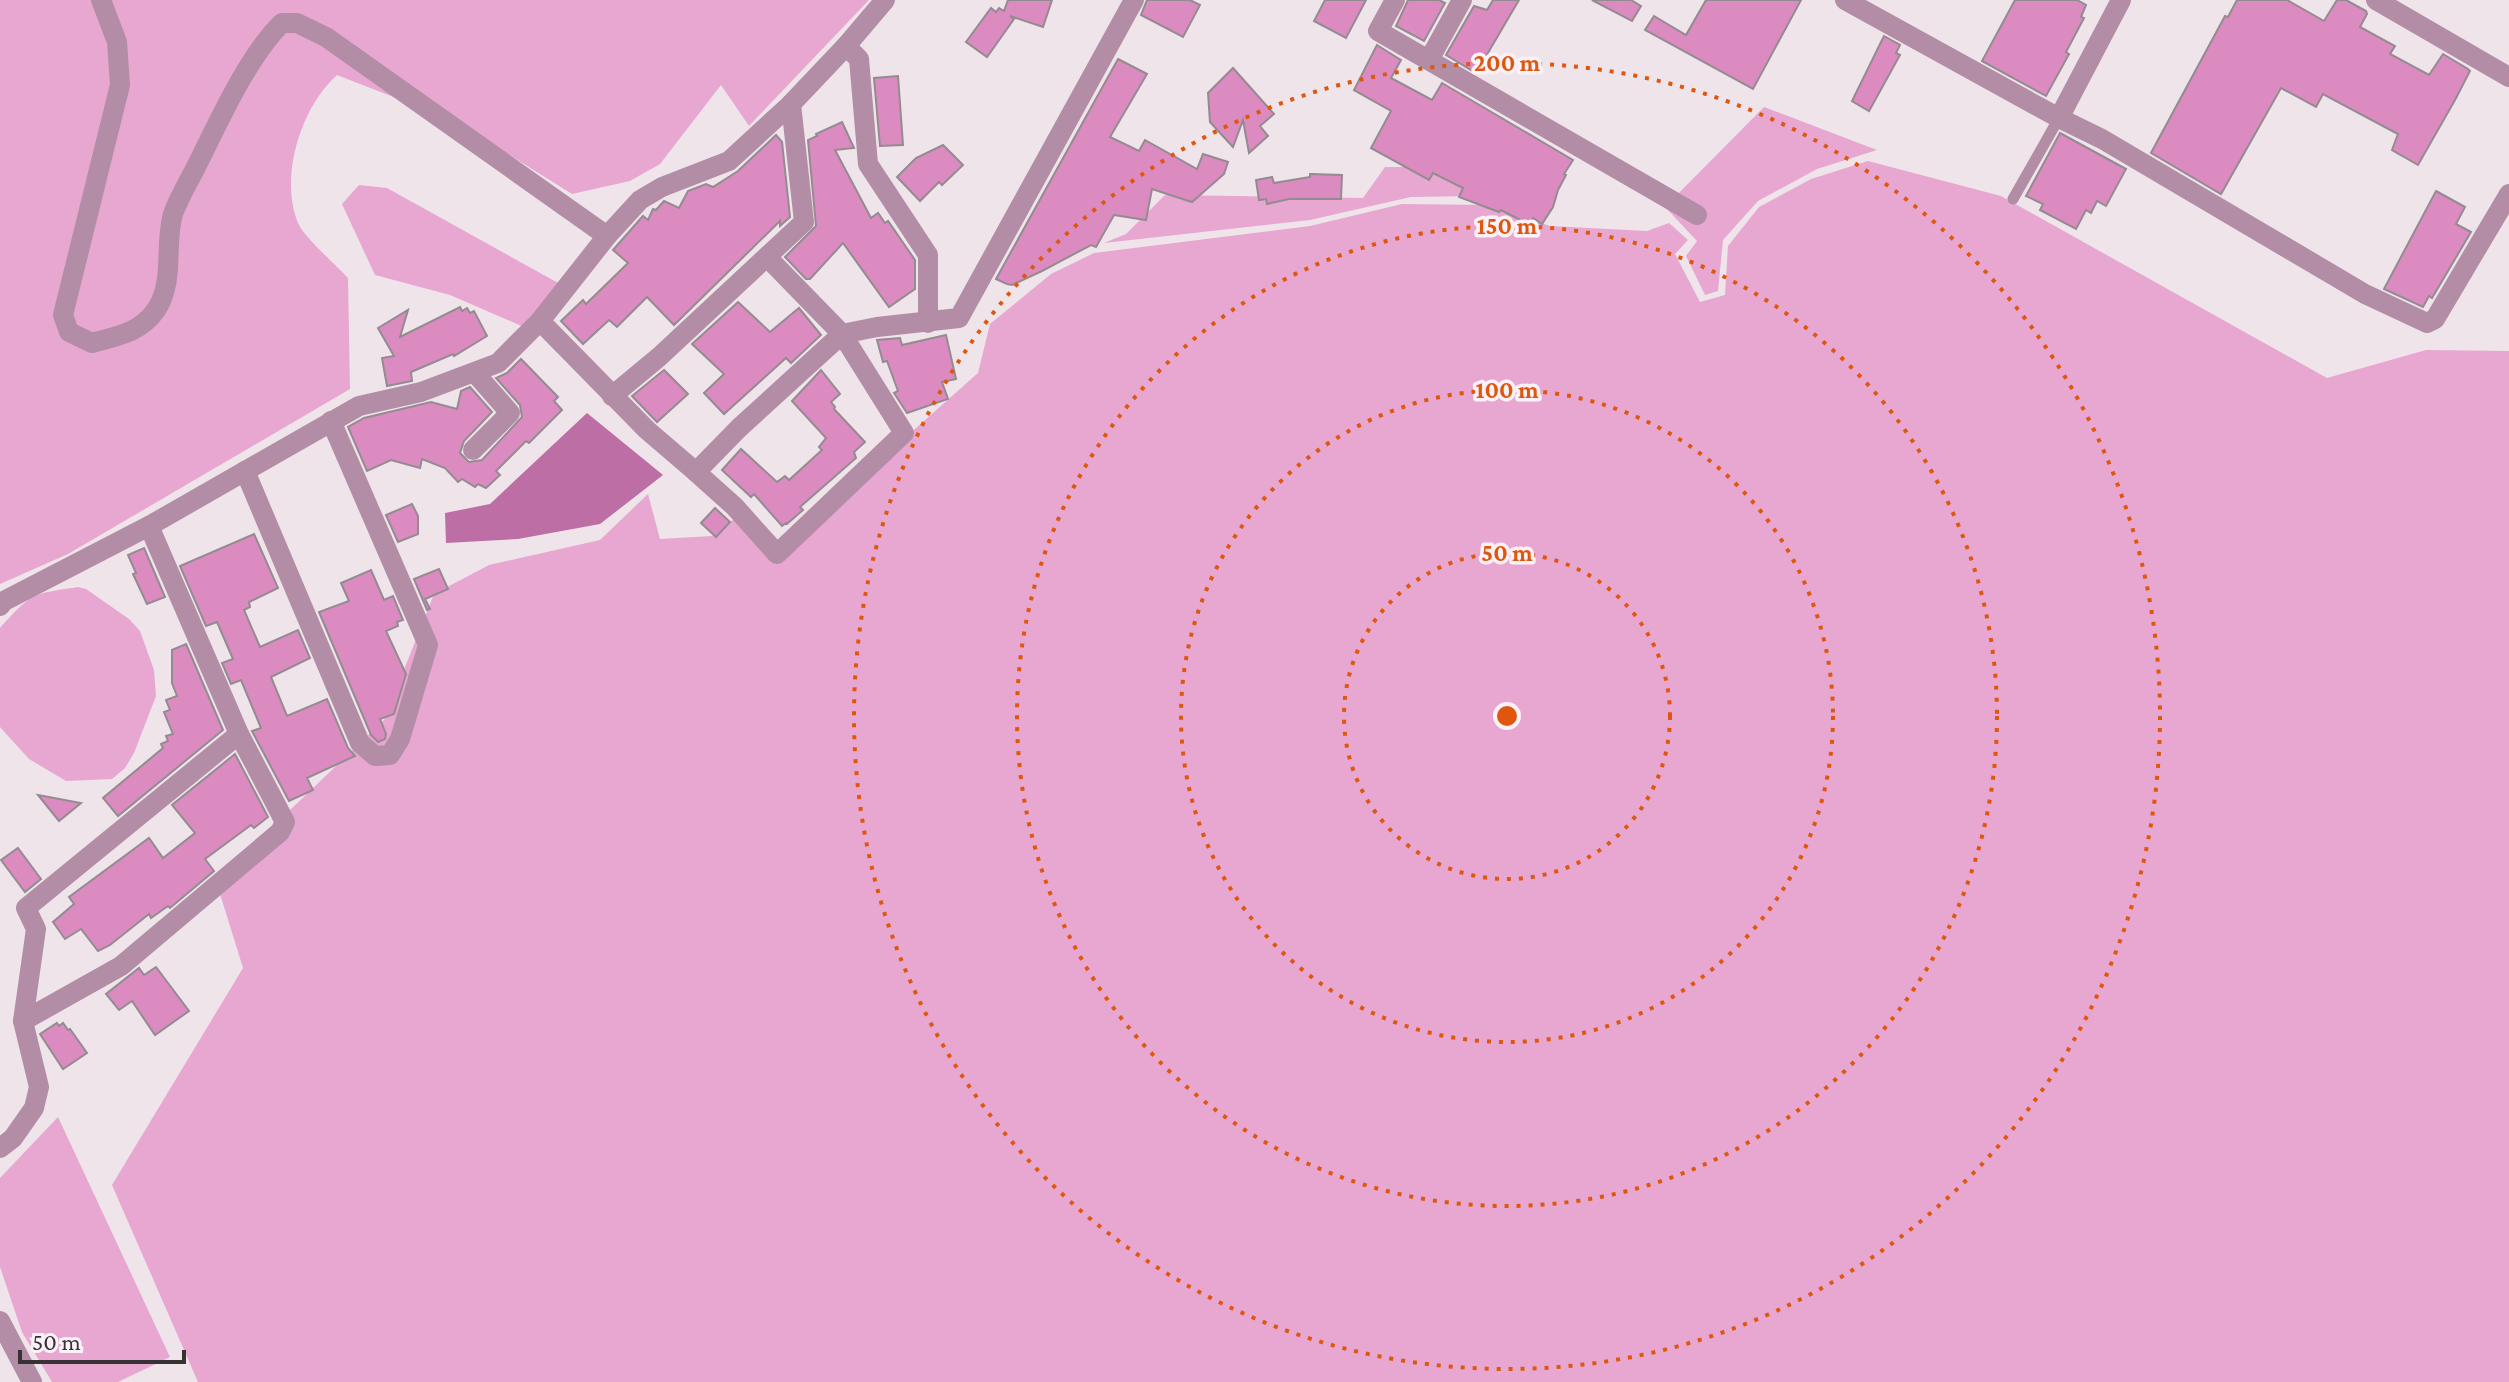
<svg xmlns="http://www.w3.org/2000/svg" width="2509" height="1382" font-family="'Crimson Pro',serif">
<rect width="100%" height="100%" fill="#eee4ea"/>
<!-- green -->
<g fill="#e8a7d1">
<path d="M0 0H869L749 126 721 85 660 164 630 181 572 194 455 121 337 75C301 107 279 177 298 223 303 236 337 266 348 278L350 389 68 554 0 584Z"/>
<path d="M1764 107 1877 150 1817 169 1758 201 1723 240 1718 291 1705 295 1686 256 1697 241 1665 207Z"/>
<path d="M1868 161 2001 196 2327 378 2426 350 2509 351V1382H198L112 1185 243 968 216 881 384 720 434 594 489 565 600 540 648 494 660 539 712 536 734 519 772 556 978 373 990 324 1051 274 1094 253 1310 226 1402 204 1490 205 1550 226 1647 231 1669 223 1688 240 1675 254 1700 302 1725 295 1728 246 1759 207 1811 179Z"/>
<path d="M1385 167H1425L1476 196 1411 197 1310 220 1104 243 1126 234 1165 195 1363 198Z"/>
<path d="M359 185 387 188 560 284 524 327 450 295 375 275 342 204Z"/>
<path d="M78 587 86 589 129 619 140 631 154 670 156 696 134 753 125 768 112 779 66 781 29 759 0 727V628C32 593 31 594 78 587Z"/>
<path d="M58 1117 170 1357 118 1382H52L22 1332 0 1267V1178Z"/>
</g>
<!-- water -->
<path fill="#bd6ea4" d="M587 413 663 475 600 524 518 539 446 543 445 513 490 504Z"/>
<!-- building -->
<g fill="#dc8bc1" stroke="#948b91" stroke-width="2">
<path d="M1008 0H1052L1043 27 1010 16 1014 19 987 57 966 42 991 8 996 12 999 8 1004 11Z"/>
<path d="M1147 0H1190L1200 5 1183 37 1141 15Z"/>
<path d="M1325 0H1366L1346 38 1314 21Z"/>
<path d="M1408 0H1439L1445 3 1424 41 1396 26Z"/>
<path d="M1493 0H1519L1476 73 1446 55 1474 6 1487 10Z"/>
<path d="M1592 0H1631L1641 6 1632 21Z"/>
<path d="M1706 0H1801L1753 89 1645 30 1654 16 1686 35Z"/>
<path d="M2015 0H2077L2086 5 2081 17 2084 18 2066 52 2069 54 2046 96 1982 61Z"/>
<path d="M2237 0H2287L2324 21 2337 0H2346L2366 11 2367 14 2360 27 2395 46 2390 54 2429 75 2443 54 2468 69 2470 71 2455 100 2418 165 2392 150 2398 134 2323 94 2316 107 2281 88 2221 194 2151 153 2225 16 2228 17Z"/>
<path d="M1884 36 1900 45 1896 53 1900 55 1869 111 1852 101Z"/>
<path d="M1377 45 1401 60 1391 78 1432 100 1442 83 1573 160 1564 174 1566 175 1558 190 1553 207 1542 224 1533 218 1530 225 1501 210 1499 212 1459 197 1463 188 1433 173 1429 180 1371 148 1391 111 1354 90Z"/>
<path d="M1118 59 1147 74 1110 137 1139 151 1145 140 1197 169 1203 154 1228 162 1224 174 1192 202 1152 189 1146 220 1114 215 1096 247 1091 245 1042 271 1012 285 1007 284 996 279Z"/>
<path d="M1233 68 1274 114 1260 126 1268 136 1249 153 1243 120 1233 147 1210 122 1208 93Z"/>
<path d="M898 76 903 145 880 146 874 78Z"/>
<path d="M842 122 854 148 835 150 871 218 878 213 885 223 888 221 915 260V289L889 307 843 243 810 279H806L785 257 816 226 808 140 817 136 816 134Z"/>
<path d="M2060 133 2126 169 2106 206 2097 201 2091 213 2086 210 2076 229 2040 210 2043 204 2026 196Z"/>
<path d="M776 135 782 142 790 217 780 226V221L674 325 647 297 617 327 609 320 583 344 561 321 583 300 586 304 628 263 613 250 643 216 648 220 653 209 656 210 664 201 679 208 688 191 706 184 713 187 738 171Z"/>
<path d="M943 145 963 165 942 185 939 182 920 201 897 177 916 158Z"/>
<path d="M1310 174 1342 175 1341 199H1289L1267 204 1266 199 1259 200 1256 180 1272 177 1274 183 1310 177Z"/>
<path d="M2436 191 2465 207 2456 224 2471 232 2432 298 2429 296 2423 307 2384 289Z"/>
<path d="M738 302 770 332 799 308 821 335 791 363 786 358 724 414 704 393 724 374 692 344Z"/>
<path d="M460 307 462 311 467 308 470 313 474 311 487 336 454 356 453 354 411 372 412 381 387 386 382 358 394 356 378 328 408 310 400 337Z"/>
<path d="M946 335 956 379 942 382 948 399 907 413 894 393 898 391 887 361 883 362 877 340 900 338 902 345Z"/>
<path d="M521 359 558 397 554 401 562 410 529 443 526 441 496 471 500 475 486 488 478 484 475 487 462 479 458 482 445 468 422 459 420 468 391 460 367 471 348 427 364 418 431 402 457 409 461 391 470 387 492 412 464 441 460 453 469 462 482 460 522 417 520 405 496 378 507 373Z"/>
<path d="M664 370 688 394 657 422 632 396Z"/>
<path d="M821 370 840 394 831 402 835 407 834 409 865 442 854 452 856 458 800 507 803 510 787 524 786 523 782 526 754 494 751 497 722 470 741 449 777 482 785 476 789 480 822 450 819 447 826 438 792 401Z"/>
<path d="M412 504 418 516V534L398 542 386 515Z"/>
<path d="M715 508 730 522 716 537 701 523Z"/>
<path d="M254 534 278 588 249 602 250 607 244 610 260 647 298 630 310 658 271 677 287 716 327 699 348 748 355 756 307 778 313 790 289 801 252 731 261 728 241 680 231 684 222 663 233 659 217 622 206 626 180 566Z"/>
<path d="M144 548 165 597 147 604 133 574 136 573 128 555Z"/>
<path d="M439 569 448 589 425 599 430 609 427 610 414 579Z"/>
<path d="M371 570 384 600 393 596 403 620 397 622 398 626 386 631 406 674 394 714 380 719 386 734 385 739 378 742 371 735 319 612 349 601 341 583Z"/>
<path d="M186 644 223 730 118 816 103 798 163 748 161 744 168 741 166 736 173 734 164 712 170 710 166 700 177 696 172 683V650Z"/>
<path d="M235 754 268 817 254 828 251 825 205 859 214 871 170 908 168 906 151 918 149 914 110 945 98 951 81 929 65 939 53 922 74 904 69 897 149 838 163 858 195 833 172 805Z"/>
<path d="M38 795 81 803 59 821Z"/>
<path d="M18 848 41 879 25 892 1 860Z"/>
<path d="M156 967 189 1011 155 1035 132 1001 119 1010 106 994 139 968 144 975Z"/>
<path d="M57 1023 59 1026 63 1023 68 1030 70 1029 87 1053 63 1069 40 1034Z"/>
</g>
<g fill="none" stroke-linecap="round" stroke-linejoin="round">
<!-- lane -->
<path stroke="#b28da5" stroke-width="11" d="M2013 199 2059 118"/>
<!-- street -->
<g stroke="#b28da5" stroke-width="20">
<path d="M101 0 117 42 120 85 63 315 69 332 92 343C117 336 140 333 156 310 175 282 164 245 173 214 179 197 189 181 197 165 219 121 248 56 282 23H297L326 37 607 236"/>
<path d="M1395 0 1378 31 1697 215"/>
<path d="M1845 0 2059 118 2102 139 2365 294 2427 323 2435 319 2509 194"/>
<path d="M2376 0 2509 77"/>
<path d="M846 46 859 59 868 164 928 255V323"/>
<path d="M1429 60 1462 0"/>
<path d="M2059 118 2121 0"/>
<path d="M540 321 647 430 696 472 739 428 842 334 877 327 959 318 1134 0"/>
<path d="M612 396 659 357 804 222 791 104"/>
<path d="M473 450 510 413 475 373"/>
<path d="M245 471 360 743 375 756 390 755 400 739 428 645 331 421"/>
<path d="M696 472 735 507 777 554 904 433 842 334 767 257"/>
<path d="M0 606 4 601 149 526 359 406 421 392 498 363 540 321 607 236 640 200 662 187 729 161 791 104 846 46 885 0"/>
<path d="M23 1021 121 966 280 832 285 822 239 734 149 526"/>
<path d="M0 1148 13 1138 34 1108 39 1087 23 1021 36 929 26 908 239 734"/>
<path d="M0 1321 32 1382"/>
</g>
</g>
<!-- distance rings -->
<g fill="none" stroke="#df570e" stroke-width="4" stroke-dasharray="4 8">
<circle cx="1507" cy="716" r="163"/>
<circle cx="1507" cy="716" r="326"/>
<circle cx="1507" cy="716" r="490"/>
<circle cx="1507" cy="716" r="653"/>
</g>
<circle cx="1507" cy="716" r="12" fill="#df570e" stroke="#fbf1f7" stroke-width="4"/>
<g font-size="24" text-anchor="middle" font-weight="bold" fill="#df570e" stroke="#fbf1f7" stroke-width="7" stroke-linejoin="round" paint-order="stroke">
<text x="1507" y="71">200 m</text>
<text x="1507" y="234">150 m</text>
<text x="1507" y="398">100 m</text>
<text x="1507" y="561">50 m</text>
</g>
<!-- scale -->
<path d="M20 1350v12h164v-12" fill="none" stroke="#363235" stroke-width="4"/>
<text x="32" y="1350" font-size="24" fill="#363235" stroke="#fbf1f7" stroke-width="6" paint-order="stroke">50 m</text>
</svg>
